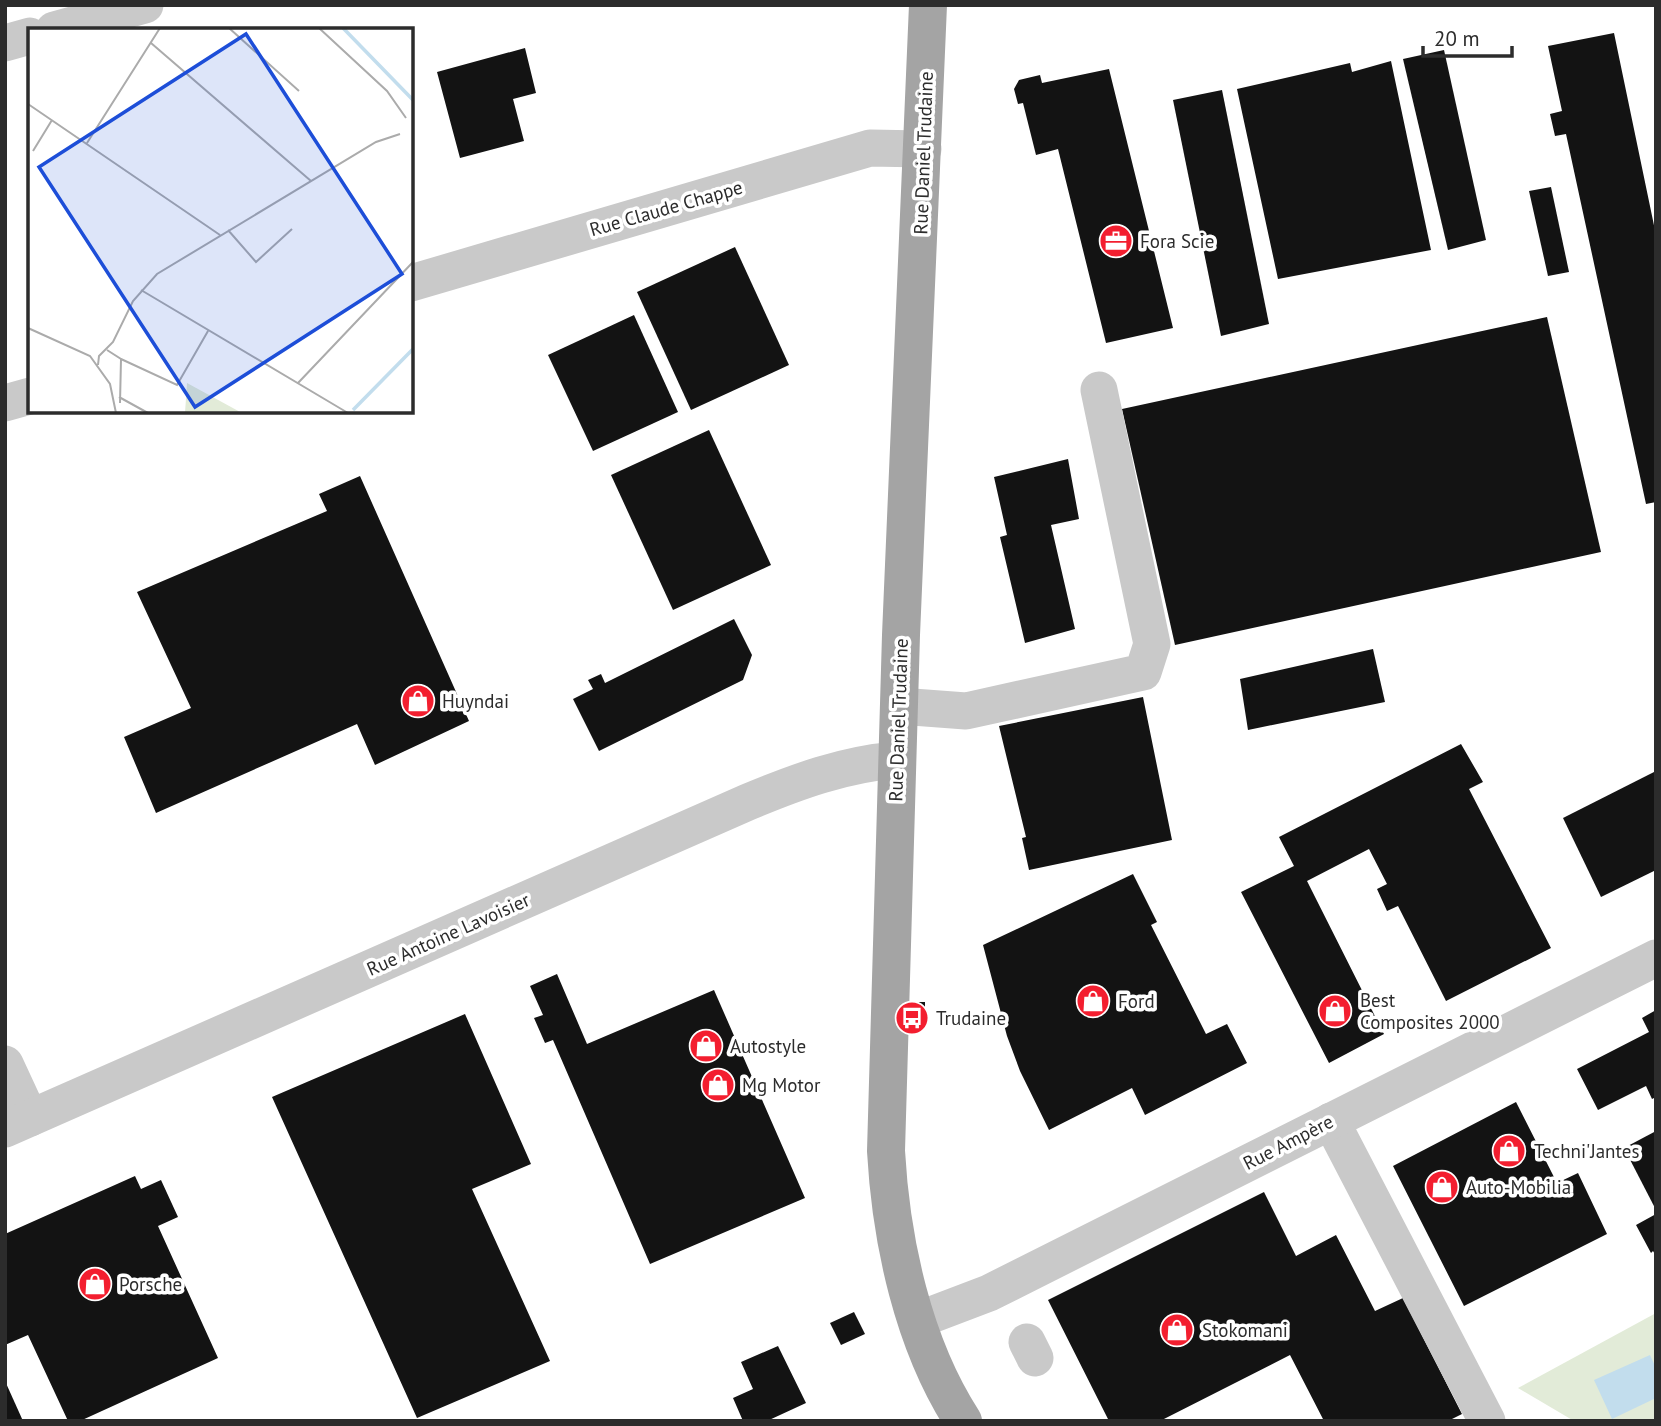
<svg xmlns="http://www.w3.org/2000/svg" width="1661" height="1426" font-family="'PT Sans',sans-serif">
<rect width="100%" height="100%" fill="#fff"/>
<!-- green -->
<path fill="#e2ebd8" d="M1656 1313V1421H1574L1518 1388Z"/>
<!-- water -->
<path fill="#c2dded" d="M1650 1355 1656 1368V1398L1612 1419 1594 1380Z"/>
<!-- building -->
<g fill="#131313">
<path d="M1614 33 1656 235V502L1646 504 1566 134 1555 136 1550 114 1562 111 1548 46Z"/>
<path d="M525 48 536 93 513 99 524 141 460 158 437 72Z"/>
<path d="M1444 50 1486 240 1448 250 1403 59Z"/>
<path d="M1391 61 1431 250 1278 279 1237 89 1350 63 1352 72Z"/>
<path d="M1109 69 1173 328 1106 343 1058 149 1036 155 1023 103 1018 104 1014 89 1019 80 1040 75 1042 83Z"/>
<path d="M1222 90 1269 324 1221 336 1173 100Z"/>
<path d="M1551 187 1569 272 1548 276 1529 191Z"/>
<path d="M735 247 789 365 691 410 637 292Z"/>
<path d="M634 315 678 412 593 451 548 355Z"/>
<path d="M1547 317 1601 552 1175 645 1122 409Z"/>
<path d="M709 430 771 565 673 610 611 475Z"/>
<path d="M1068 459 1079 519 1051 525 1075 629 1025 643 1000 537 1007 535 994 477Z"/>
<path d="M360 476 469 721 375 765 357 724 156 813 124 737 191 708 137 592 327 511 319 494Z"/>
<path d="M734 619 752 655 743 680 599 751 573 699 593 689 588 680 601 674 605 683Z"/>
<path d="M1373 649 1385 702 1248 730 1240 679Z"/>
<path d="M1143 697 1172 840 1029 870 1022 838 1026 837 999 726Z"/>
<path d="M1461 744 1483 782 1469 789 1551 948 1446 1001 1398 906 1387 911 1377 889 1387 884 1369 849 1307 881 1384 1034 1329 1063 1241 892 1294 866 1279 837Z"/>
<path d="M1656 771V870L1601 897 1563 818Z"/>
<path d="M1133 874 1157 922 1151 925 1206 1034 1227 1024 1247 1063 1145 1115 1132 1088 1049 1130 1020 1071 1007 1036 983 945Z"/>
<path d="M557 974 587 1044 714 990 805 1198 650 1264 553 1040 545 1043 534 1018 543 1015 530 986Z"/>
<rect x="917" y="1002" width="8" height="18"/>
<path d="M1656 1010V1097L1652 1099 1646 1086 1598 1110 1577 1069 1649 1032 1642 1018Z"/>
<path d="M465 1014 531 1164 472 1189 550 1361 417 1418 272 1097Z"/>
<path d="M1516 1102 1557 1183 1578 1173 1607 1234 1464 1306 1393 1166Z"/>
<path d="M1656 1131V1210L1624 1148Z"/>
<path d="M135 1176 141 1189 161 1180 178 1217 158 1226 218 1358 80 1421H68L28 1335 5 1345V1234Z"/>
<path d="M1264 1192 1296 1256 1336 1235 1375 1311 1403 1298 1462 1414 1448 1421H1324L1290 1355 1160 1421H1109L1048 1300Z"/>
<path d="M1656 1214V1256L1653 1251 1651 1253 1636 1225Z"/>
<path d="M854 1312 865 1334 841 1345 830 1323Z"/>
<path d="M778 1346 806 1403 767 1421H743L733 1398 753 1389 741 1362Z"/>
<path d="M5 1381 23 1421H5Z"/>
</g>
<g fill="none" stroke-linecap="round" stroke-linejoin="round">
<!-- minor -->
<g stroke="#c9c9c9" stroke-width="37">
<path d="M54 30 145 5"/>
<path d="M5 43 30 36"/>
<path d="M411 283 870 148 923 149"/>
<path d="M5 403 30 396"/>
<path d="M899 706 966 711 1143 672 1152 644 1099 390"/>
<path d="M5 1064 30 1118"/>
<path d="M1331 1121 1487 1421"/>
<path d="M5 1129 748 802C796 782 844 764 897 760"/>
<path d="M918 1320 989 1293 1656 958"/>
<path d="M1027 1342 1035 1358"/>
</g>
<!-- major -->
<path stroke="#a4a4a4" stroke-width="38" d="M928 5 901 635 886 1151C891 1241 913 1344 963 1421"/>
</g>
<!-- icons -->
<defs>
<symbol id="office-disc" viewBox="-11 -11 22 22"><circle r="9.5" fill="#f31e2f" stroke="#fff"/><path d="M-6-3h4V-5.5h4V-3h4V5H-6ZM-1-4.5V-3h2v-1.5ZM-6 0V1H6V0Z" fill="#fff"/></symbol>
<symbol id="shop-disc" viewBox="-11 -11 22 22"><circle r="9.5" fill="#f31e2f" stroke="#fff"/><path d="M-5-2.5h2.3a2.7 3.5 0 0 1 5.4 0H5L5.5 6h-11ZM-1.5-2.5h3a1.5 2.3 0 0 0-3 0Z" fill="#fff"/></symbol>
<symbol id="bus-disc" viewBox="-11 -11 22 22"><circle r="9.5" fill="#f31e2f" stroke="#fff"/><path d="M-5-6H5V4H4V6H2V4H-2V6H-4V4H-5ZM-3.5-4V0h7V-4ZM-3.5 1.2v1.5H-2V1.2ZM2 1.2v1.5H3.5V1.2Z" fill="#fff"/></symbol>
</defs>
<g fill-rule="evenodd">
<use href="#office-disc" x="1097" y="222" width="38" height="38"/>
<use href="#shop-disc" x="399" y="682" width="38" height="38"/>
<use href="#shop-disc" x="1074" y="982" width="38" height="38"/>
<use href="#shop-disc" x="1316" y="992" width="38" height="38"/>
<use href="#bus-disc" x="893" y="999" width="38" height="38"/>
<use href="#shop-disc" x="687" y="1027" width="38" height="38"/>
<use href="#shop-disc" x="699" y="1066" width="38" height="38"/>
<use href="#shop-disc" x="1490" y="1132" width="38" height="38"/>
<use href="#shop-disc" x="1423" y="1168" width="38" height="38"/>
<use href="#shop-disc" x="76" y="1265" width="38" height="38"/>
<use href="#shop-disc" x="1158" y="1311" width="38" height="38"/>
</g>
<g text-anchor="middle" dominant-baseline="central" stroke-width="7" stroke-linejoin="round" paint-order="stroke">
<!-- street labels -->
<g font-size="19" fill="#2c2c2c" stroke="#fff">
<text transform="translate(923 153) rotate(-88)">Rue Daniel Trudaine</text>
<text transform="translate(666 208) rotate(-16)">Rue Claude Chappe</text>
<text transform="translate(898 720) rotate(-88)">Rue Daniel Trudaine</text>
<text transform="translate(448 934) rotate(-24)">Rue Antoine Lavoisier</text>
<text transform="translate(1288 1142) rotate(-27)">Rue Ampère</text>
</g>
<!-- poi labels -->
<g font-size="19" fill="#2c2c2c" stroke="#fff" text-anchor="start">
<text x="1140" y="241">Fora Scie</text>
<text x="442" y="701">Huyndai</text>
<text x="1360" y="1000">Best<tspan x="1360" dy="22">Composites 2000</tspan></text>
<text x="1118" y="1001">Ford</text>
<text x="936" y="1018">Trudaine</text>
<text x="730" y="1046">Autostyle</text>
<text x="742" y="1085">Mg Motor</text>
<text x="1534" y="1151">Techni'Jantes</text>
<text x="1466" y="1187">Auto-Mobilia</text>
<text x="119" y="1284">Porsche</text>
<text x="1202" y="1330">Stokomani</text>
</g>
</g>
<!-- overview -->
<g transform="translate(28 28)">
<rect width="385" height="385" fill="#fff"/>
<path d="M159 355 214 385H157Z" fill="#e2ebd8"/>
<path fill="none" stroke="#c2dded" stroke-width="3.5" d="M315 0 385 72M325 382 385 321"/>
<path fill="none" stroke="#ababab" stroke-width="2" d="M201 0 271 63M291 0 359 63 378 90M123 15 283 153M0 76 192 207M59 115 132 0M5 123 24 92M200 202 228 234 264 201M113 262 320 385M0 300 62 328 82 356 88 385M79 322 93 331 92 375M93 331 149 357 180 303M70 337 71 328 85 314 105 273 129 246 348 114 372 106M270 355 385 234M91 369 120 385"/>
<path fill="#1d4ed8" fill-opacity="0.15" stroke="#1d4ed8" stroke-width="3.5" d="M218 6 374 246 167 379 11 139Z"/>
<rect width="385" height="385" fill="none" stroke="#2c2c2c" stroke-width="3.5"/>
</g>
<!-- border -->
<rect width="1661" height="1426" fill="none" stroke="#2c2c2c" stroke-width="14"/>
<!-- scale -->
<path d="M1423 46v10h89v-10" fill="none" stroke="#2c2c2c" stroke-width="3.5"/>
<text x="1434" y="46" font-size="21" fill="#2c2c2c" stroke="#ffffff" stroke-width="5" paint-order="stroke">20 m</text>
</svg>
